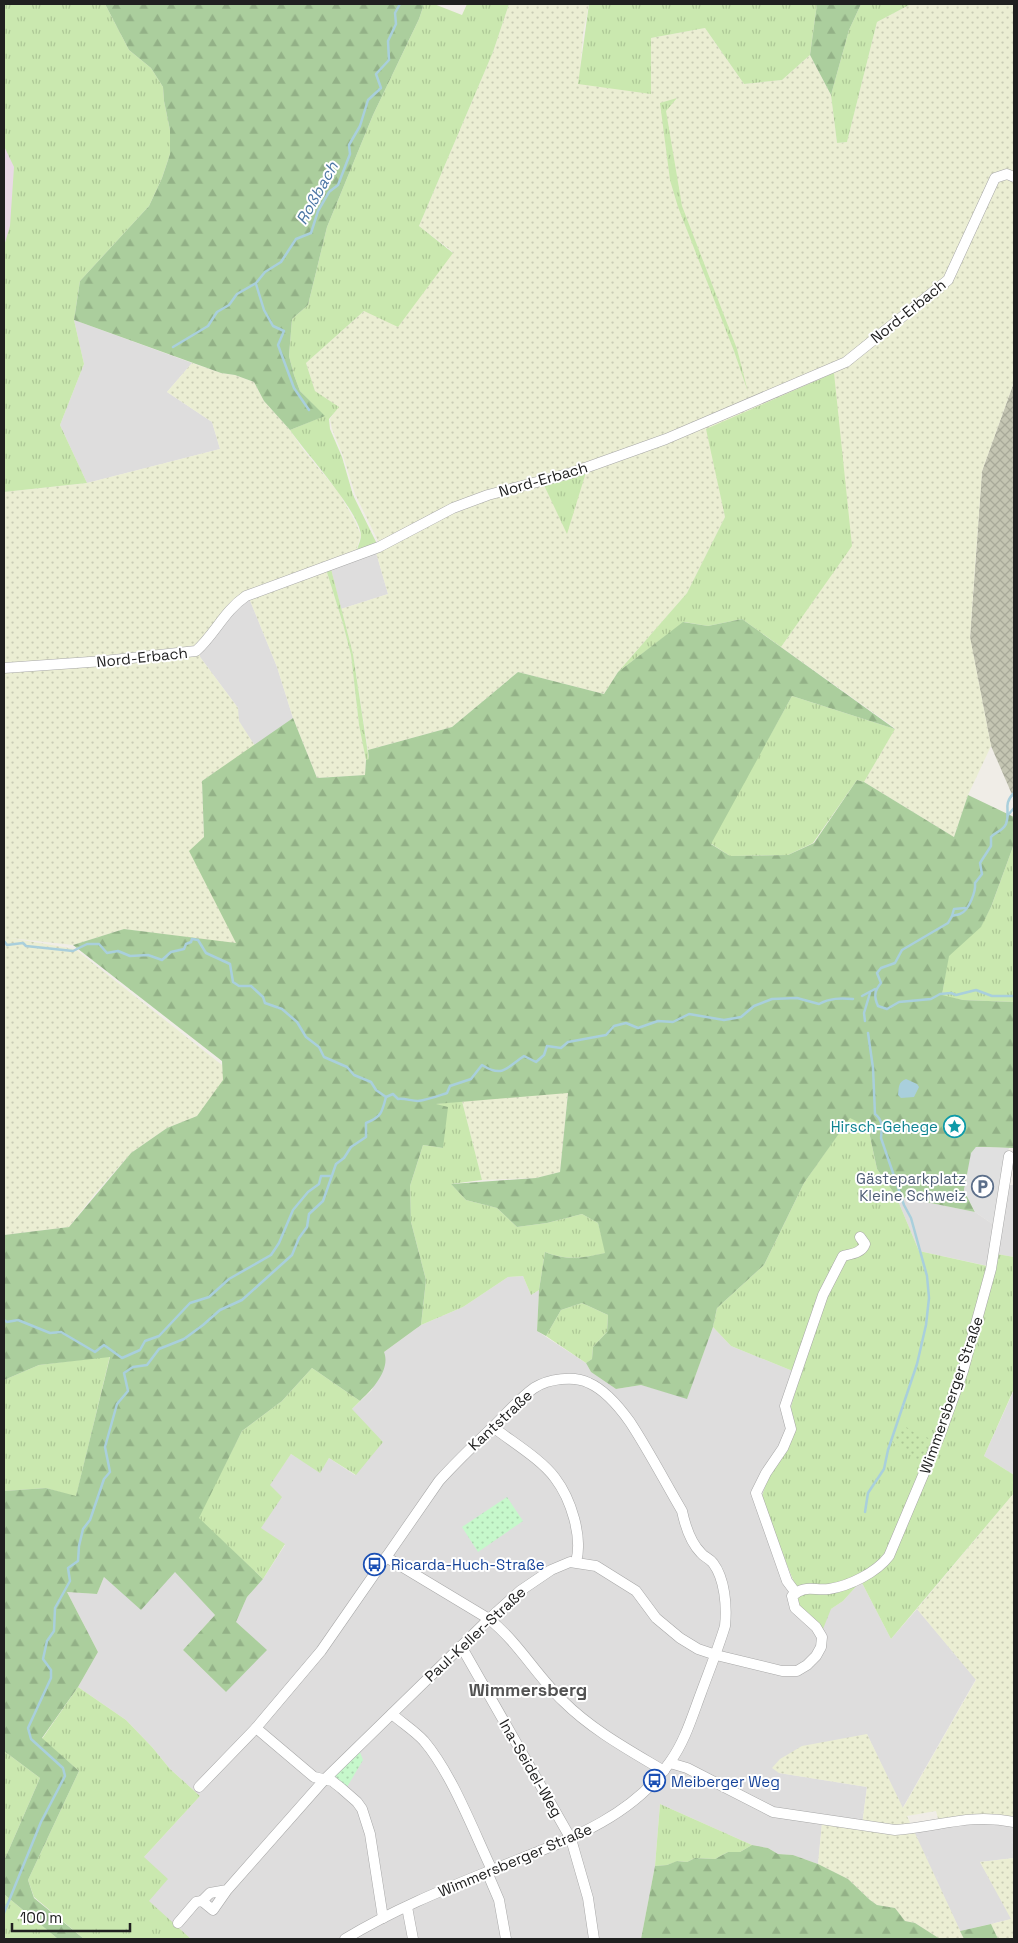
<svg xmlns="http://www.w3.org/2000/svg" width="1018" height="1943" font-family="'Space Grotesk',sans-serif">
<defs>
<pattern id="construction-cross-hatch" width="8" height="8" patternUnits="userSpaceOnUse" patternTransform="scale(1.25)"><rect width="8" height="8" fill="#c4c5b2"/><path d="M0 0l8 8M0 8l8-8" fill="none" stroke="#a8a999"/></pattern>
<pattern id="farmland-dots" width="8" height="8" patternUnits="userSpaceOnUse" patternTransform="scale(1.25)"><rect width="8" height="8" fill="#ebeed3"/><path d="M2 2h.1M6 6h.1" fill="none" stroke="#c9ccb5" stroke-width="1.8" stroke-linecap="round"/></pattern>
<pattern id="grass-tufts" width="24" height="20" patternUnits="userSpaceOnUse" patternTransform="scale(1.25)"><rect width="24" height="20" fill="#cae8af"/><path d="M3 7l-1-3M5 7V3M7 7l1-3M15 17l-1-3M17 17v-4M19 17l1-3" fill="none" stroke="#adc796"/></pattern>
<pattern id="forest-firs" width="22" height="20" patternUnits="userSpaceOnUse" patternTransform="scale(1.25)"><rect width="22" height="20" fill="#abce9d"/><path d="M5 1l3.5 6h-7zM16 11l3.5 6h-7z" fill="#93b187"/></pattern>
<pattern id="park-dots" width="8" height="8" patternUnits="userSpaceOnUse" patternTransform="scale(1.25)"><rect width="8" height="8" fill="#c6f8cb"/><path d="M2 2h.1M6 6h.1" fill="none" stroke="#aad4ae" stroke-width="1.8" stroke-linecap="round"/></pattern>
<pattern id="garden-dots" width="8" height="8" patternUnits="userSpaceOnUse" patternTransform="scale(1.25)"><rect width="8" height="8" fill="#cae8af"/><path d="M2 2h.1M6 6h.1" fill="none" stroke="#adc796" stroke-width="1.8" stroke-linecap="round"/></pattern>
</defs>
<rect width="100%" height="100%" fill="#f0ede7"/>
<!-- residential -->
<g fill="#dedddd">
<path d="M74 320 192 363 167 392 212 422 220 449 87 483 60 425 84 364Z"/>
<path d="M375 549 388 594 341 609 330 565Z"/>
<path d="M249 598 277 667 293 718 255 746 238 721V708L200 657 199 651 226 615Z"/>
<path d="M1006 1185H1014V1257L997 1254Z"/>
<path d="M896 1196 975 1212 994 1225 988 1266 919 1251Z"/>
<path d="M523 1276 531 1295 539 1290 537 1331 586 1363 591 1372 616 1389 641 1385 687 1398 713 1327 731 1346 800 1374 793 1429 774 1535 799 1595 831 1609 843 1601 861 1581 891 1639 917 1609 976 1679 902 1809 867 1734 779 1773 867 1787 862 1825 822 1823 818 1864 793 1855 778 1854 768 1848 752 1845 660 1804 655 1866 641 1939H191L148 1901 144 1857 200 1796 170 1769 152 1747 126 1720 78 1687 98 1652 67 1592 97 1594 104 1577 175 1571 215 1615 183 1650 226 1692 236 1622 247 1597 263 1579 285 1545 260 1528 281 1497 269 1485 291 1454 320 1472 329 1458 355 1475 352 1409 372 1390 384 1352 421 1325 463 1307 508 1277Z"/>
<path d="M1014 1390V1475L984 1456Z"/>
<path d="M956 1823 1014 1825V1858L980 1862 1012 1919 960 1931 914 1833Z"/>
</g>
<!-- industrial -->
<path fill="#e9d9e6" d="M4 139 15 159 11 225 4 249Z"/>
<!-- construction -->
<path fill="url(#construction-cross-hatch)" d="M1014 382V799L991 746 970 638 982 471Z"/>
<!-- farmland -->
<g fill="url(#farmland-dots)">
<path d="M509 4H589L583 34 579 84 651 38 705 28 744 84 782 80 810 55 831 95 837 143 847 142 877 22 911 4H1014V382L982 471 970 637 991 746 968 795 954 837 864 782 895 728 781 647 851 546 707 429 725 517 687 593 618 672 604 694 518 672 452 727 368 750 353 654 341 609 388 594 375 549 381 547 355 494 343 456 332 429 330 419 338 407 315 391 306 363 364 311 453 252 419 226 493 52Z"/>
<path d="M192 363 221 373 235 375 254 382 264 401 290 430 302 448 339 493 355 521 361 535 354 557 245 596 199 651 200 657 238 708 239 721 255 746 202 781 204 837 237 944 124 929 73 945 10 938 75 949 222 1065 224 1080 197 1116 167 1128 131 1153 94 1195 69 1227 4 1235V492L87 483 220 449 212 422 167 392Z"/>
<path d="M325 566 343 624 351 655 359 725 366 757 365 775 317 778 293 718 277 667 249 598Z"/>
<path d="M568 1092 560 1172 536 1178 482 1180 462 1101Z"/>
<path d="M1014 1493V1825L992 1820 940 1826 936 1811 907 1816 964 1939H939L915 1923 905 1921 895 1908 877 1905 870 1900 848 1879 818 1864 822 1823 862 1825 867 1787 779 1773 772 1768 780 1759 802 1746 867 1734 903 1808 976 1680 917 1609Z"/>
<path d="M1014 1858V1939H998L991 1924 1011 1919 980 1862Z"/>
</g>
<!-- grass -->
<g fill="url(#grass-tufts)">
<path d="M4 4H105L129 50 151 68 163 87 164 101 170 130V154L162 178 149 206 80 281 74 320 84 364 60 425 87 483 4 492V246L10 226 14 167 4 146Z"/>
<path d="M424 4H434L462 15 467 4H509L493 52 419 226 453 253 398 327 364 311 306 363 315 391 339 407 329 419 330 429 342 457 353 495 378 546 354 557C356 551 361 541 361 535 359 511 305 452 290 430L324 416 300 391 294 375 289 356 292 319 308 305 327 227 373 115 419 19Z"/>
<path d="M589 4H817L810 55 782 80 744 84 705 28 651 38V94L578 84Z"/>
<path d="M861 4H911L877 22 847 142 837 143 831 95 849 30Z"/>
<path d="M677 98 666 111 682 206 737 349 748 392 734 351 678 207 670 180 660 103Z"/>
<path d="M834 373 852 546 781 647 742 619 708 626 684 622 618 672 687 593 725 517 706 429Z"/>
<path d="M587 469 567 534 543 483Z"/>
<path d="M330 565 353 654 369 760H366L359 725 351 655 343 624 325 566Z"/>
<path d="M792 696 895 729 864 782 857 780 813 843 788 855 730 856 710 843Z"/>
<path d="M1014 844V1002L963 1000 942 996 948 956 981 926 991 907Z"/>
<path d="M462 1101 482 1180 451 1184 466 1200 497 1208 517 1227 547 1223 582 1214 598 1223 606 1253C582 1258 568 1261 545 1252L539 1290 531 1295 523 1276 508 1277 463 1307 421 1325 426 1280 411 1222 410 1186 423 1145 443 1148 434 1104Z"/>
<path d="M850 1117 868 1127 877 1169 896 1196 919 1251 987 1266 997 1254 1014 1257V1389L984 1456 1014 1475V1493L891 1639 861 1581 843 1601 831 1609 823 1629 796 1605V1598L799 1595 761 1499 769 1475 793 1429 791 1407 800 1374 731 1346 713 1327 717 1308 764 1265 804 1183Z"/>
<path d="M582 1303 608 1315 607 1332 593 1347 592 1359 586 1363 546 1336 561 1310Z"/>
<path d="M110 1356 76 1497 46 1488 4 1491V1380L39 1365Z"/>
<path d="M312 1368 360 1401 352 1409 383 1442 356 1475 329 1458 320 1473 291 1454 270 1485 282 1497 261 1528 285 1544 263 1579 198 1518 242 1431 282 1401Z"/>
<path d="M78 1687 126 1720 152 1747 170 1769 200 1796 144 1857 168 1879 149 1901 191 1939H84L34 1897 28 1880 79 1771 42 1739Z"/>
<path d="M4 1751 40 1778 4 1861Z"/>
<path d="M660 1804 752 1845 740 1852H728L715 1859 695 1858 687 1862 678 1861 667 1865 655 1866Z"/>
<path d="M5 1895 58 1939H4Z"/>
</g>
<!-- forest -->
<g fill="url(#forest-firs)">
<path d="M105 4H424L419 19 373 115 327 227 308 305 292 319 289 356 294 375 300 391 325 416 290 430 264 401 254 382 235 375 221 373 74 320 80 281 149 206 162 178 170 154V130L164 101 163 87 151 68 129 50Z"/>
<path d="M817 4H861L849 30 831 95 810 55Z"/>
<path d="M742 619 895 729 792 696 711 844 730 856 788 855 814 843 857 780 864 782 954 837 968 795 1014 817V844L991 907 981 927 949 956 942 995 963 1000 1014 1002 1013 1148 976 1147 964 1190 975 1212 896 1196 877 1169 868 1127 850 1118 804 1183 764 1265 717 1308 713 1327 687 1399 641 1385 616 1389 591 1372 586 1363 592 1359 593 1347 607 1332 608 1315 582 1303 561 1310 546 1336 537 1331 539 1290 545 1252C568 1261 581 1258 605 1253L598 1223 582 1214 547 1223 517 1227 497 1208 466 1200 451 1184 536 1178 560 1172 568 1093 436 1104 448 1107 443 1148 423 1145 410 1186 411 1222 426 1280 421 1325 384 1352C391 1370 372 1390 360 1401L312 1368 282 1401 242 1431 199 1518 263 1579 247 1597 236 1622 267 1650 226 1692 183 1650 215 1615 175 1572 141 1610 104 1577 97 1594 67 1592 98 1652 78 1687 42 1738 79 1771 28 1880 34 1898 84 1939H58L5 1895 4 1898V1861L40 1778 4 1751V1491L46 1488 76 1496 110 1357 39 1365 4 1380V1235L69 1227 131 1153 167 1128 197 1116 223 1080 222 1061 73 945 124 929 236 943 189 851 204 837 202 781 293 718 317 778 365 775 366 760 369 759 368 750 452 727 518 672 604 694 618 672 683 622 708 626Z"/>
<path d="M752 1845 768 1848 778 1854 793 1855 818 1864 848 1879 870 1900 877 1905 895 1908 905 1921 915 1923 940 1939H641L655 1866 667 1865 677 1861 687 1862 695 1858 715 1859 728 1852H740Z"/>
<path d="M991 1924 998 1939H964L960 1931Z"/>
</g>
<!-- park -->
<g fill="url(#park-dots)">
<path d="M507 1497 523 1521 478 1552 462 1527Z"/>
<path d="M360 1752 363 1760 347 1787 335 1776Z"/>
</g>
<!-- garden -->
<path fill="url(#garden-dots)" d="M902 1424 919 1436 922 1434 934 1442 923 1464 891 1441Z"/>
<!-- parking -->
<path fill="#e0e0e0" d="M976 1147 1009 1148 999 1184 994 1225 975 1212 964 1190 971 1153Z"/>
<!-- water -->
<path fill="#a9cfdc" d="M906 1079 917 1084 919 1087 914 1097 901 1098 898 1095C899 1087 898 1082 906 1079Z"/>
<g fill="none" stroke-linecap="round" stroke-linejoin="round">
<!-- stream -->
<g stroke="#a9cfdc" stroke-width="2.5">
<path d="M256 284 264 310 273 326 284 331 278 345 294 388 309 410"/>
<path d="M173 347 208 326 217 312 229 305 237 294 256 283 265 272 281 262 296 239 311 233 318 211 329 192 338 185 350 154 349 145 360 126 368 100 381 88 376 74 389 60 388 41 396 24 395 13 400 4"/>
<path d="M1014 793C1002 805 1011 810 1006 824 1003 831 995 832 991 837V846L980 863 982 874 975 883C976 891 969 911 960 914 957 915 954 915 952 916L948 923 902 950 895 963 881 968 877 973 881 983C874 991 874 997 878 1006L887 1009 899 1002 931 999 940 994 951 993 956 995 976 990 992 996H1014"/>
<path d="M1008 815 1014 808"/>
<path d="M952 916 954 909 965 908"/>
<path d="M4 941 7 945 23 943 26 946 73 951 87 944H99L107 953 118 951 130 956 148 955 162 960 171 952 184 949 186 944 191 942 192 939 198 940 206 953 230 964 233 982 239 986H251L263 997 265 1003 282 1009 297 1022 306 1037 319 1047 324 1057 347 1067 354 1075 371 1082 376 1090 386 1097"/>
<path d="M862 996 875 989"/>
<path d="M865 1021 864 1013 870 993"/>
<path d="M386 1097 393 1094 398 1099C405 1098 411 1101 418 1101 428 1100 438 1096 447 1093L450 1086 471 1079 482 1065C503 1078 506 1068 524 1056L536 1062 544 1055 547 1046 561 1048 568 1042 606 1035 614 1026 626 1023 638 1028 658 1021 673 1022 689 1014 724 1020 741 1017 754 1006 772 999 797 998 819 1004C830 998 840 998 853 999"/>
<path d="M4 1320 7 1322 18 1320 50 1333 61 1332 95 1352 104 1345 122 1358 140 1350 145 1341 159 1336 190 1303 209 1297 229 1279 271 1255 279 1243 293 1210 308 1192 319 1184 321 1176H331"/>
<path d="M865 1512 868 1493 884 1469 888 1450 917 1364 926 1325 929 1298 927 1276 911 1218 904 1205 881 1138C882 1128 883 1120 875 1114L873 1068 868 1033"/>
<path d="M4 1913 41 1822 65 1776 63 1768 31 1739 28 1728 51 1678V1670L43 1659 47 1641 54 1631 55 1608 70 1581 68 1568 78 1561 79 1546 83 1529 90 1520 104 1479 110 1472 105 1447 117 1404 128 1391 124 1373 133 1367 147 1365 159 1349 184 1339 203 1325 220 1310 242 1300 292 1255 299 1238 307 1227 309 1214 323 1201 336 1164 344 1158 351 1147 366 1137V1123C381 1117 382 1113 386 1097"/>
</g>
<defs>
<g id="minor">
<path d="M4 668 104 661 196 651C215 634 224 611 246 596L379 547 453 508 488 495 571 473 666 439 846 362 948 280 995 178 1007 174 1014 177"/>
<path d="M493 1427C512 1442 541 1459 555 1478 571 1499 583 1537 576 1562"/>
<path d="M386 1557 489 1619C518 1642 536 1675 563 1701 592 1730 629 1750 664 1771"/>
<path d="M796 1593 787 1581 756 1493 766 1473 783 1448 791 1429 785 1406 823 1295 843 1256C851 1254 862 1253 865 1244L860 1237"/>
<path d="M461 1646 571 1839 588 1898 594 1939"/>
<path d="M392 1714C402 1723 415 1731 424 1741 452 1774 473 1830 492 1870"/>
<path d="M256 1728 314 1777 332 1781 341 1788 357 1802 362 1809 370 1834 383 1918"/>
<path d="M670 1763 687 1768 773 1812 895 1830C939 1827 968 1813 1014 1822"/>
<path d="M199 1787 256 1728 321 1651 439 1481C457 1461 476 1443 496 1424 508 1412 520 1398 534 1388 548 1379 574 1375 589 1383 605 1390 620 1408 630 1422 649 1451 665 1482 682 1511 685 1525 690 1542 701 1553 704 1557 709 1558 713 1563 725 1579 727 1606 725 1626 718 1649 709 1671 701 1693 692 1717 685 1741 670 1762 629 1822 556 1844 492 1870 442 1890 391 1911 345 1939"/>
<path d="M487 1872 499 1900 506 1939"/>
<path d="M227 1890 213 1910 202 1901 210 1893 227 1890 325 1779 489 1619 520 1591 551 1570 570 1562 596 1566 636 1591 656 1618 680 1638 698 1649 716 1655 782 1671H797L807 1665 816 1656 821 1647 822 1637 816 1627 795 1608 792 1596C805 1584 814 1591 829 1589 849 1586 876 1573 889 1556L940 1435 963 1371 991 1269 1009 1156"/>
<path d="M407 1907 413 1939"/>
<path d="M178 1923 196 1902 202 1901"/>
</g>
</defs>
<!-- minor casing -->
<use href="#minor" stroke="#a7a7a7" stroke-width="11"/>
<!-- minor -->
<use href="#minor" stroke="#fff" stroke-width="10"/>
</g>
<!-- icons -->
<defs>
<symbol id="sight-ring" viewBox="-11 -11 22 22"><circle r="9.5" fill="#fff" stroke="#0f9aa8" stroke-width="1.5"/><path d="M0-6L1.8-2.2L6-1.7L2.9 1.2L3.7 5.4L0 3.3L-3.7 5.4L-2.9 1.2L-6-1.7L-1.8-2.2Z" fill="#0f9aa8"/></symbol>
<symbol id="parking-ring" viewBox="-11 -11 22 22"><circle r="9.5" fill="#fff" stroke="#5c6f8a" stroke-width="1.5"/><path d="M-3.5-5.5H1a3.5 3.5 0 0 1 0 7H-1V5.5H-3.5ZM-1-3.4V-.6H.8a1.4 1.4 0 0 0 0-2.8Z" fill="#5c6f8a"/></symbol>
<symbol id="bus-ring" viewBox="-11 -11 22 22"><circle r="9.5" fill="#fff" stroke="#1a4fb4" stroke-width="1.5"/><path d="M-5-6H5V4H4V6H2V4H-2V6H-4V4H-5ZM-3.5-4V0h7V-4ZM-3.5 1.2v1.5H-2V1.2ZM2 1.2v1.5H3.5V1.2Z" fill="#1a4fb4"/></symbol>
</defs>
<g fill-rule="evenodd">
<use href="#sight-ring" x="942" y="1114" width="25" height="25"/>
<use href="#parking-ring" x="970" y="1174" width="25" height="25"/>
<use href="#bus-ring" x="362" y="1552" width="25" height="25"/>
<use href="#bus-ring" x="642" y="1768" width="25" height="25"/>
</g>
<g text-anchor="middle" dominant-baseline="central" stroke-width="4" stroke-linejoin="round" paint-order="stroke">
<!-- street labels -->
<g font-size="15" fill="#202020" stroke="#fff">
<text transform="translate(908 311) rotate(-39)">Nord-Erbach</text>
<text transform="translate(543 479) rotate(-16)">Nord-Erbach</text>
<text transform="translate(142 657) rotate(-6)">Nord-Erbach</text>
<text transform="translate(951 1395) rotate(-71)">Wimmersberger Straße</text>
<text transform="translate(500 1420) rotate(-43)">Kantstraße</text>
<text transform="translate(475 1634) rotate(-43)">Paul-Keller-Straße</text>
<text transform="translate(531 1768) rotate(60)">Ina-Seidel-Weg</text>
<text transform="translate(515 1860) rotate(-23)">Wimmersberger Straße</text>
</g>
<!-- culture labels -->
<g font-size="15" fill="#0d838f" stroke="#fff" text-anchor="end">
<text x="938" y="1126">Hirsch-Gehege</text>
</g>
<!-- service labels -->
<g font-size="15" fill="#4e5e75" stroke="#fff" text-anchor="end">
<text x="966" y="1178">Gästeparkplatz<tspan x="966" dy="17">Kleine Schweiz</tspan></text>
</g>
<!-- transit labels -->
<g font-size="15" fill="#164399" stroke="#fff" text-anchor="start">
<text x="391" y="1564">Ricarda-Huch-Straße</text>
<text x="671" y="1781">Meiberger Weg</text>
</g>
<!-- water labels -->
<g font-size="16" font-style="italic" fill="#4c77a5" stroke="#fff">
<text transform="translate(317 193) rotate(-61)">Roßbach</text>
</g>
<!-- quarter labels -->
<g font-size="18" font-weight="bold" fill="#535353" stroke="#fff">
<text x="528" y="1689">Wimmersberg</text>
</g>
</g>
<!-- border -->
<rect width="1018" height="1943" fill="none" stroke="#202020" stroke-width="10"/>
<!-- scale -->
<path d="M12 1923v8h118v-8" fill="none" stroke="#202020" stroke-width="2.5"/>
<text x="20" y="1923" font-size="15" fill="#202020" stroke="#ffffff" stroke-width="4" paint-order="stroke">100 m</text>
</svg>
